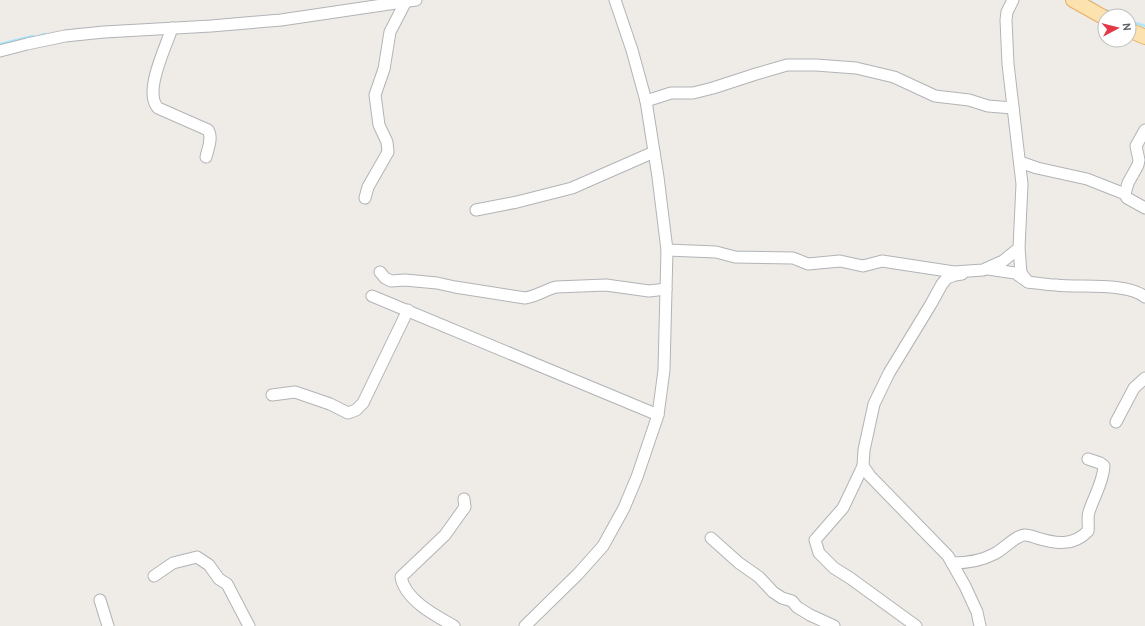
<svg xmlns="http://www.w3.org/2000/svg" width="1145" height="626" font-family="Cabin,sans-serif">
<rect width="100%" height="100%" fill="#efebe6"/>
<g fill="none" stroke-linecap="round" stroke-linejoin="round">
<!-- stream -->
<g stroke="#a9e5fb" stroke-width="2.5">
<path d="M1088 0 1098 6"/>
<path d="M1106 10 1118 16"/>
<path d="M1129 21 1145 26"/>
<path d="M73 30 79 29"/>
<path d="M39 36 45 34"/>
<path d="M0 44 33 36"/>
</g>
<defs>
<g id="minor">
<path d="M172 28C166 47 143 92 158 108L208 130C213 138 208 148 206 157"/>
<path d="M0 51 27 44 65 36 104 32 211 26 281 20 416 0"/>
<path d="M646 101 671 93H693L713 88 756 74 787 65H816L856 68 894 77 935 96 969 100 988 106 1013 108"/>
<path d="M1145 130 1136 146 1139 160 1138 165 1128 183 1125 194 1127 198 1145 208"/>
<path d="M1020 162 1037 168 1087 179 1125 194"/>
<path d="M365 198 368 187 388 152 387 142 379 125 375 95 384 69 390 32 406 1"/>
<path d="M476 210 517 202 572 188 654 152"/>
<path d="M1019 248 1021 273 1028 282C1037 283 1047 285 1056 285 1080 288 1127 282 1145 297"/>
<path d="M667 250 716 252 735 257 793 258 808 264 840 261 863 266 882 261 954 272 983 270 1003 261 1019 248 1022 184 1008 64 1006 20 1007 12 1013 0"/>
<path d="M988 269 1015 273 1028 282"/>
<path d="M380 272 385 278 391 281 405 280 437 283 455 287 525 298C537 296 545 290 556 287L606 285 649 291 666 289"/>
<path d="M962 274 955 275 947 278 942 284 931 304 889 373 874 404 864 450 863 466 870 476 948 556 965 586 977 612 980 626"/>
<path d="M372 296 658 415"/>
<path d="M272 395 295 392 330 404 348 413 356 410 363 403 408 310"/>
<path d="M1116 422 1134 388 1145 378"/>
<path d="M863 466 843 508 815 540 819 553 834 568 850 578 916 626"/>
<path d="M711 538 739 563 759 577 773 592 782 598 792 601 797 607 810 615 834 626"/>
<path d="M952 563C967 563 981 561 994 554 1003 550 1016 535 1025 535 1029 535 1034 537 1037 538 1056 544 1074 546 1088 531 1089 525 1087 517 1089 512 1094 496 1103 483 1104 466L1100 463 1088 459"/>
<path d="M154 576 173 563 197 557 209 565 219 579 227 584 249 626"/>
<path d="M100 600 108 626"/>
<path d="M454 626C436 616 405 600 401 577L445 535 465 507 464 499"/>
<path d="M525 626 578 574 603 546 624 508 637 477 658 415 664 370 667 250 658 177 646 101 632 50 615 0"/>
</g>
<g id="major">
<path d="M1073 0 1105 18"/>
<path d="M1129 30 1145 37"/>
</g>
</defs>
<!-- minor casing -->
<use href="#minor" stroke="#b1b4b7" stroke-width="13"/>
<!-- major casing -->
<use href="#major" stroke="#ecae62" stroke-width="16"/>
<!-- minor -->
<use href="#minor" stroke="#fff" stroke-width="11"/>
<!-- major -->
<use href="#major" stroke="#fce2ae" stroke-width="14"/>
</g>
<!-- north arrow -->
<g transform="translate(1117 28) rotate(83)"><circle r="19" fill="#ffffff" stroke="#bec0c1"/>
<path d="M0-3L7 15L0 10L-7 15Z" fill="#e23847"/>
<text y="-6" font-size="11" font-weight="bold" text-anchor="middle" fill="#5d6265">N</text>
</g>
</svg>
